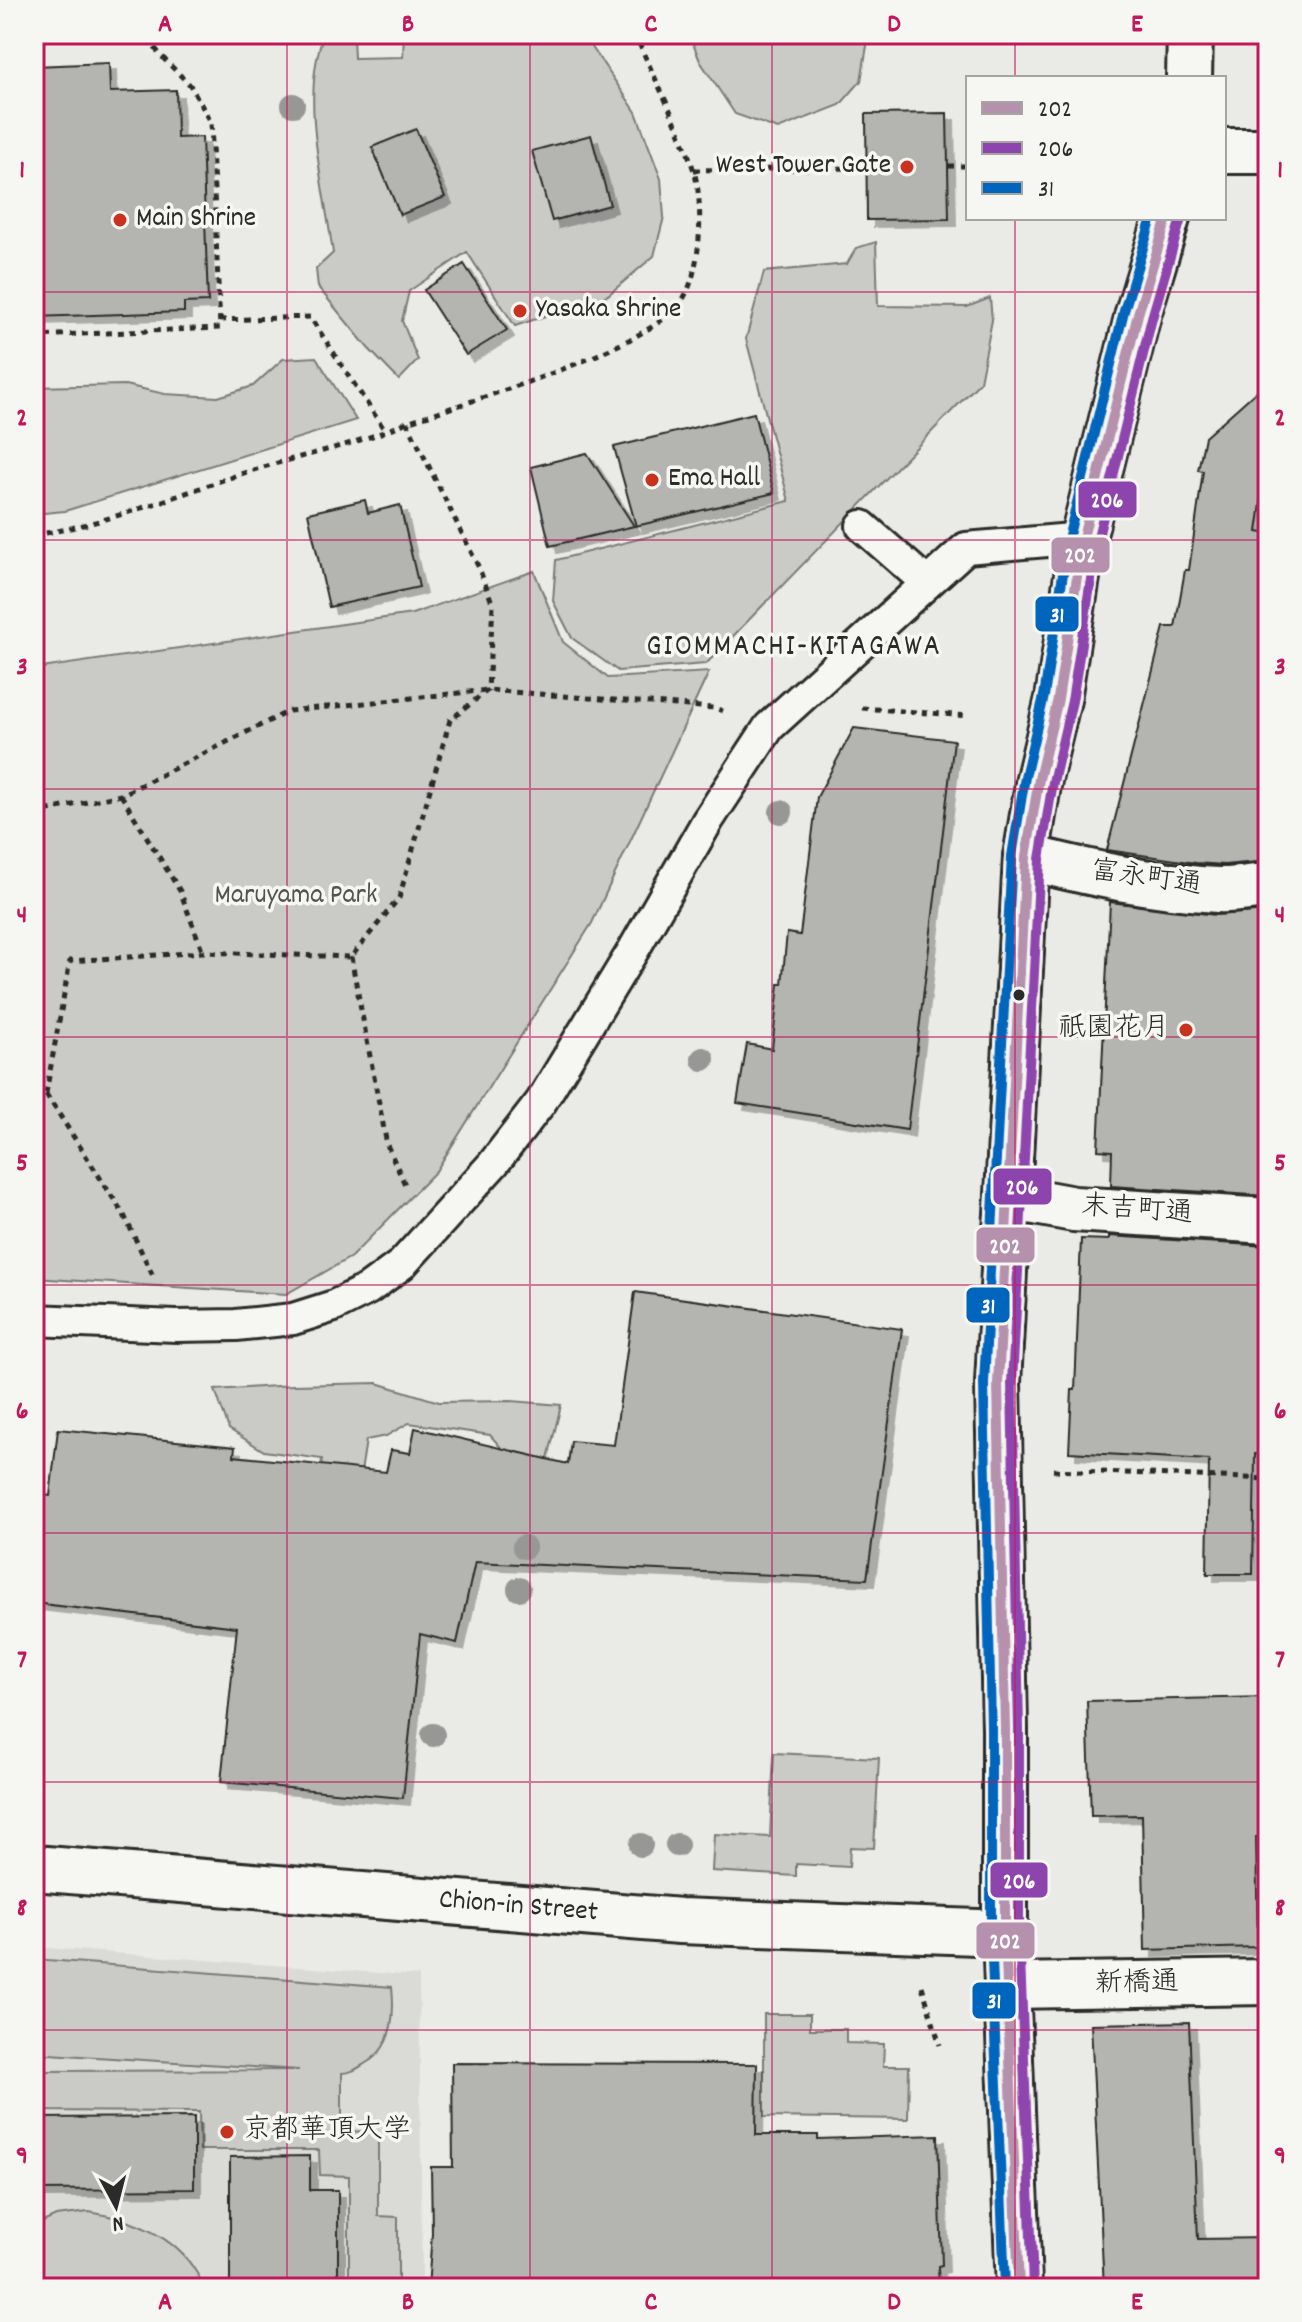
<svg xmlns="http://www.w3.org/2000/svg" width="1302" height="2322" font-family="Dekko,'Klee One',sans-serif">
<defs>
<filter id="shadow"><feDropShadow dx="7" dy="7" stdDeviation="0" flood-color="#0004"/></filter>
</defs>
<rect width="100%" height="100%" fill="#eaeae6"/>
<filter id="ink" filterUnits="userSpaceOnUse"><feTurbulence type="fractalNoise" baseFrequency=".0125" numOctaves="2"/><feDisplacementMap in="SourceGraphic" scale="16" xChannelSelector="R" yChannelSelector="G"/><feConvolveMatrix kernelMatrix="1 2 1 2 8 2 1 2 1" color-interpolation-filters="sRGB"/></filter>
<g filter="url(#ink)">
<!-- built -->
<path fill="#dadad6" d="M34 1947 419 1976 422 2288H34Z"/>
<!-- green -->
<g fill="#cacac7" stroke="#7a7a79" stroke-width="2">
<path d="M324 34H350L353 37 354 58 403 57 404 34H583L636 112 661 179 664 217 654 256 608 295 515 326 467 252 409 291 402 321 418 360 399 380 368 348 318 287 316 269 333 253C324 187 299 97 324 34Z"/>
<path d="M689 34H869L861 81 840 105 778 129 735 114 700 61Z"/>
<path d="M876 242 878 306 967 307 990 298 992 320 980 382 706 664 618 671 572 638 553 601 556 560 789 501 746 339 764 272 847 264 856 248Z"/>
<path d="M316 357 356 420 65 511 34 514V387L125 385 165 394 218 397 253 386 283 359Z"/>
<path d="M534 571 563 642 608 678 709 672 592 923 436 1171 351 1257 286 1294 34 1278V669L412 614Z"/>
<path d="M377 1383 439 1402 511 1401 561 1405 546 1467 504 1451 490 1435 409 1423 386 1436 366 1440 340 1607 310 1565 322 1459 264 1451 229 1429 215 1390 293 1385Z"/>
<path d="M774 1753 879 1758 874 1848 850 1847 849 1867 796 1864V1876L712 1871 714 1834 770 1837Z"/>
<path d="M34 1959 392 1987C395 2015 393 2048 366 2063 358 2068 352 2073 342 2073V2131L378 2132V2216L398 2217V2288H349V2176L320 2175 319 2150H200L199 2112 34 2111V2071L299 2070 34 2053Z"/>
<path d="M764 2014H810V2029H846V2043L884 2044 883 2066H909L908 2119 764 2117Z"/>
<path d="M89 2212C137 2220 185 2239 204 2288H34V2226L56 2216Z"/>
</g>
<!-- building -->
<g fill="#b4b4b1" stroke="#2b2b2b" stroke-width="2" filter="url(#shadow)">
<path d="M109 63 110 92 176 90 177 138 202 137 208 302 184 303V312L34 317V66Z"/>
<path d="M947 113 949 219 867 220 866 114Z"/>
<path d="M416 129 445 197 400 215 372 147Z"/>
<path d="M591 135 610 205 552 221 532 151Z"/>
<path d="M464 264 507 330 466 355 424 290Z"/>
<path d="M1268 381V454L1257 532 1268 534V861L1224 865 1196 863 1107 850 1164 627H1175L1185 570H1189L1203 471 1198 470 1205 437Z"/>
<path d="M754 413 774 493 636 526 614 447Z"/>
<path d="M587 453 634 526 550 546 531 467Z"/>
<path d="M365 500 368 513 400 505 419 587 329 607 308 513Z"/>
<path d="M854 728 954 740 907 1130 737 1103 747 1044 772 1049 779 984H782L787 933 800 935 817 797Z"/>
<path d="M1110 902 1216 915 1268 911V1196L1111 1186 1112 1151 1098 1150Z"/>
<path d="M1109 1236 1268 1246V1455L1255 1454 1253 1574H1207L1209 1460 1069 1452 1072 1390H1075L1081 1239 1109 1240Z"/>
<path d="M635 1292 902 1329 867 1579 475 1562 457 1643 420 1634 403 1798 221 1782 237 1627 34 1603V1494L50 1496 58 1429 235 1447 234 1456 386 1472 391 1450 410 1453 415 1428 568 1464 571 1441 614 1445Z"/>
<path d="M1268 1697V1837H1256L1258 1947 1145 1950 1142 1815 1091 1816 1087 1701Z"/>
<path d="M1189 2022 1198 2239 1268 2238V2282L1224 2285V2288H1104L1091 2024Z"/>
<path d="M452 2063 757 2064 756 2135H818V2139L938 2135 942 2265 938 2266 939 2288H428L432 2233 431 2167H453Z"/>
<path d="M194 2117V2189L34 2190V2118Z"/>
<path d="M310 2156V2190H338V2288H230V2157Z"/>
</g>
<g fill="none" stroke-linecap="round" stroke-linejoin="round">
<defs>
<g id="service">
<path d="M862 526 927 583"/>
<path d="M34 1320 176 1326 236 1325 293 1319 334 1306 368 1289 402 1264 493 1164 541 1102 634 949 708 820 769 727 966 548 1083 538"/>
</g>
<g id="minor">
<path d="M1026 857C1089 873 1153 887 1218 890 1234 891 1252 887 1268 886"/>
<path d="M1008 1197 1074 1209 1268 1221"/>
<path d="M1007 1986 1268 1982"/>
</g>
<g id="tertiary">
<path id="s1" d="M34 1868 680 1921 1005 1933"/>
</g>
<g id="secondary">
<path d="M1189 78 1190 34"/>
<path d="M1019 2288 1005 1933V1729L998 1383 1026 857 1039 779 1058 699 1083 538 1138 314 1167 218"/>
</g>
<path id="primary" d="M1224 151H1268"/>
</defs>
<!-- service casing -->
<use href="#service" stroke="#2b2b2b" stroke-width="36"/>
<!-- minor casing -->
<use href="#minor" stroke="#2b2b2b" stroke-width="50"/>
<!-- tertiary casing -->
<use href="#tertiary" stroke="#2b2b2b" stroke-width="50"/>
<!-- secondary casing -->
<use href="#secondary" stroke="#2b2b2b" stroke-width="50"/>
<!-- primary casing -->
<use href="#primary" stroke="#2b2b2b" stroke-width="50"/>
<!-- path -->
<g stroke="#2b2b2b" stroke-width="5" stroke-dasharray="6 6" stroke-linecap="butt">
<path d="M948 166H968"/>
<path d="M694 170 867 168"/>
<path d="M220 320 310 317 386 432"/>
<path d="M34 336 220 328 211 122 190 85 162 57 144 34"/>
<path d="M34 535C108 524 179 494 250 471 302 455 358 445 407 422 467 402 652 349 683 299 702 270 704 200 693 168 678 122 654 78 635 34"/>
<path d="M862 708 969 716"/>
<path d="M121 795 180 891 203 952"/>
<path d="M34 813 121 795 289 711 488 690 714 708 723 711"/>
<path d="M351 957 387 1145 407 1189"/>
<path d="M46 1094 124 1215 154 1278"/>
<path d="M34 1097 46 1093 70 961 203 952 351 957 399 898 450 720 488 690 493 605 479 568 407 422"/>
<path d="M1053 1470 1268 1479"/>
<path d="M922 1986 940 2045"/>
</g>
<!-- service -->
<use href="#service" stroke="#f6f6f2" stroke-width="30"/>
<!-- minor -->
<use href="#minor" stroke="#f6f6f2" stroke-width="44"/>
<!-- tertiary -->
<use href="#tertiary" stroke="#f6f6f2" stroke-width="44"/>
<!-- secondary -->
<use href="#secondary" stroke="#f6f6f2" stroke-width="44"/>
<!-- primary -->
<use href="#primary" stroke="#f6f6f2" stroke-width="44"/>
<defs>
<path id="bus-1" d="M1019 2288 1005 1933V1729L998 1383 1026 857 1039 779 1058 699 1083 538 1138 314 1167 218"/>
<path id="bus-2" d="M1033 2287 1019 1933V1729L1012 1383 1040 859 1053 782 1072 701 1097 541 1152 318 1180 222"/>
<path id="bus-3" d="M1005 2288 991 1934V1729L984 1383 1012 856 1025 777 1044 696 1069 535 1124 311 1152 218"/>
</defs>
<!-- bus-1 casing -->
<use href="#bus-1" stroke="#f6f6f2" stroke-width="16"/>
<!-- bus-2 casing -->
<use href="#bus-2" stroke="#f6f6f2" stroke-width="16"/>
<!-- bus-3 casing -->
<use href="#bus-3" stroke="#f6f6f2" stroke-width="16"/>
<!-- bus-1 -->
<use href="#bus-1" stroke="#b591ad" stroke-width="10"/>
<!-- bus-2 -->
<use href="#bus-2" stroke="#8e44ad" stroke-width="10"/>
<!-- bus-3 -->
<use href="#bus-3" stroke="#0065bd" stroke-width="10"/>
</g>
<!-- trees -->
<g fill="#979795">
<circle cx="293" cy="105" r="12"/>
<circle cx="781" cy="812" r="12"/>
<circle cx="703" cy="1059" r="12"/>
<circle cx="524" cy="1547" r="12"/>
<circle cx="519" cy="1589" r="12"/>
<circle cx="433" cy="1735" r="12"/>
<circle cx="641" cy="1845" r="12"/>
<circle cx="677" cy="1845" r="12"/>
</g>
</g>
<!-- grid -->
<path fill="none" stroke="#c2185b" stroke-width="2" stroke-opacity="0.55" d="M287 34V2288M530 34V2288M772 34V2288M1015 34V78M1015 218V2288M34 292H1268M34 540H1268M34 789H1268M34 1037H1268M34 1285H1268M34 1533H1268M34 1782H1268M34 2030H1268"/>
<!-- markers -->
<g fill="#c8321e" stroke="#f6f6f2" stroke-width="3">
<circle cx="907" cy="167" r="8"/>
<circle cx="120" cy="220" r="8"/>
<circle cx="520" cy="311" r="8"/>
<circle cx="652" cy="480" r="8"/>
<circle cx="1186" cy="1030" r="8"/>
<circle cx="227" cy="2132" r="8"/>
</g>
<circle fill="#2b2b2b" stroke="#f6f6f2" stroke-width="3" cx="1019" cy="995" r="7"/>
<g text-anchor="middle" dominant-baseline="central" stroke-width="7" stroke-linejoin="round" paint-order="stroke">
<!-- poi labels -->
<g font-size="28" fill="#2b2b2b" stroke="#f6f6f2" text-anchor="start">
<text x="891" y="167" text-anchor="end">West Tower Gate</text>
<text x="136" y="220">Main Shrine</text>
<text x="536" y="311">Yasaka Shrine</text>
<text x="668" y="480">Ema Hall</text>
<text x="1170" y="1030" text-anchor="end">祇園花月</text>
<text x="243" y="2132">京都華頂大学</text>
</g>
<!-- street labels -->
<g font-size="28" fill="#2b2b2b" stroke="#f6f6f2">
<text transform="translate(1146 880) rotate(8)">富永町通</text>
<text transform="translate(1137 1212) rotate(4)">末吉町通</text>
<text stroke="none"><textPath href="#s1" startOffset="486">Chion-in Street</textPath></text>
<text transform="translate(1137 1985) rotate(-1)">新橋通</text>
</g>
<!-- park labels -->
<g font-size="28" fill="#535352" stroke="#f6f6f2">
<text x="296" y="897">Maruyama Park</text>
</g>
<!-- neighbourhood labels -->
<g font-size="30" letter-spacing="2" fill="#2b2b2b" stroke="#f6f6f2">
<text x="794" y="648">GIOMMACHI-KITAGAWA</text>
</g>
</g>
<g stroke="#f6f6f2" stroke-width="3">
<rect x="1077" y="480" width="61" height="39" rx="8" fill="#8e44ad"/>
<rect x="1050" y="536" width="61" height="38" rx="8" fill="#b591ad"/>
<rect x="1034" y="595" width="46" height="38" rx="8" fill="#0065bd"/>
<rect x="992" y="1167" width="61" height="39" rx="8" fill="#8e44ad"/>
<rect x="975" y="1226" width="61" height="38" rx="8" fill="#b591ad"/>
<rect x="965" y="1286" width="46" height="38" rx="8" fill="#0065bd"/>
<rect x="989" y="1861" width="60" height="38" rx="8" fill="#8e44ad"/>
<rect x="975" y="1921" width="61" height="39" rx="8" fill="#b591ad"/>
<rect x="971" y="1981" width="46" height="39" rx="8" fill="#0065bd"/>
</g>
<g font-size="22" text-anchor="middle" font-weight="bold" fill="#fff">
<text x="1107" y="507">206</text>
<text x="1080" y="562">202</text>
<text x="1057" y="622">31</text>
<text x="1022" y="1194">206</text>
<text x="1005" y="1253">202</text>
<text x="988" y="1313">31</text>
<text x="1019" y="1888">206</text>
<text x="1005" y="1948">202</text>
<text x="994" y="2008">31</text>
</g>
<!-- margin -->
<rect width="1302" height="2322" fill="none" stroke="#f6f6f2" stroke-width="88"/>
<!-- legend -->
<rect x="966" y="76" width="260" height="144" fill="#f6f6f2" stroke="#a5a5a2" stroke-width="2"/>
<rect x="982" y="102" width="40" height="12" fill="#b591ad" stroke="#a5a5a2" stroke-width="2"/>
<text x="1038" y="116" font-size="24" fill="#2b2b2b">202</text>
<rect x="982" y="142" width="40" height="12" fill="#8e44ad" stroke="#a5a5a2" stroke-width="2"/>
<text x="1038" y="156" font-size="24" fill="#2b2b2b">206</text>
<rect x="982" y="182" width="40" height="12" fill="#0065bd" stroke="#a5a5a2" stroke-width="2"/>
<text x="1038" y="196" font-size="24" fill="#2b2b2b">31</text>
<!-- north arrow -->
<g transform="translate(116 2206) rotate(173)" stroke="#f6f6f2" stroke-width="6" paint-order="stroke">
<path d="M0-6L14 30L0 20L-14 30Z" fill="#2b2b2b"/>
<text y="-12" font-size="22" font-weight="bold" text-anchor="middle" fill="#2b2b2b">N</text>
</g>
<rect x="44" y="44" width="1214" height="2234" fill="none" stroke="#c2185b" stroke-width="3"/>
<g font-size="26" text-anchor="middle" font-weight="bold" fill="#c2185b">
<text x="165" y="31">A</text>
<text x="408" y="31">B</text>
<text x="651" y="31">C</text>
<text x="894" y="31">D</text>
<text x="1137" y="31">E</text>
<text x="22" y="177">1</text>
<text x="1280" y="177">1</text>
<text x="22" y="425">2</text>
<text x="1280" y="425">2</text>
<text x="22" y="674">3</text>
<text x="1280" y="674">3</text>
<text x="22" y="922">4</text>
<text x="1280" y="922">4</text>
<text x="22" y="1170">5</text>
<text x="1280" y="1170">5</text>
<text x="22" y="1418">6</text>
<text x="1280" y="1418">6</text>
<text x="22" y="1667">7</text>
<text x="1280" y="1667">7</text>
<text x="22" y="1915">8</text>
<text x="1280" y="1915">8</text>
<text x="22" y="2163">9</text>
<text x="1280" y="2163">9</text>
<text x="165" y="2309">A</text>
<text x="408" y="2309">B</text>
<text x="651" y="2309">C</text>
<text x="894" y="2309">D</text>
<text x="1137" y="2309">E</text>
</g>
</svg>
